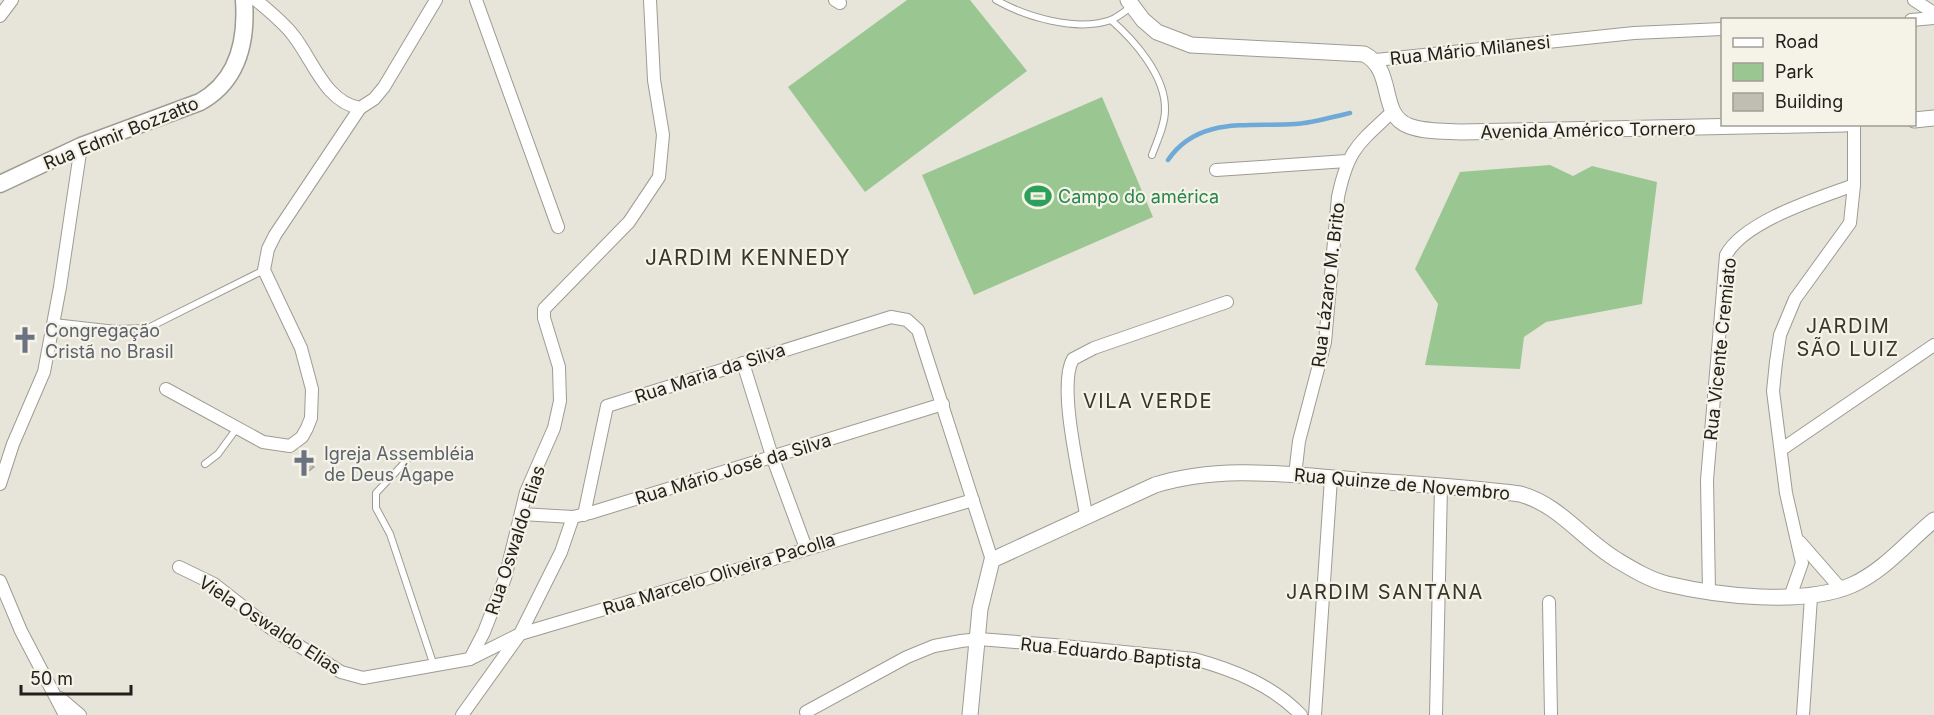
<svg xmlns="http://www.w3.org/2000/svg" width="1934" height="715" font-family="Inter,sans-serif">
<rect width="100%" height="100%" fill="#e7e4da"/>
<!-- green -->
<g fill="#9ac791">
<path d="M907 0H970L1027 71 865 192 788 87Z"/>
<path d="M1102 97 1153 217 974 295 922 175Z"/>
<path d="M1550 165 1573 176 1592 166 1657 182 1642 304 1546 322 1524 337 1520 369 1425 365 1438 304 1415 269 1460 172Z"/>
</g>
<g fill="none" stroke-linecap="round" stroke-linejoin="round">
<!-- stream -->
<path stroke="#6ea9d7" stroke-width="4.5" d="M1168 160C1198 116 1249 127 1295 124 1313 123 1332 117 1350 113"/>
</g>
<!-- building -->
<path fill="#c0bdb3" stroke="#a6a399" stroke-width="1.5" d="M302 455 314 467 305 474 296 460Z"/>
<g fill="none" stroke-linecap="round" stroke-linejoin="round">
<defs>
<g id="service">
<path d="M996 0C1026 17 1076 32 1111 20 1118 17 1125 11 1131 7"/>
<path d="M1111 20C1134 40 1166 76 1165 110 1165 125 1157 141 1152 155"/>
<path d="M54 322 116 329 148 328 264 270"/>
<path d="M408 459 376 493V508L390 534 434 666"/>
<path d="M205 464 218 454 237 428"/>
</g>
<g id="minor">
<path d="M256 0C269 11 283 22 293 35 313 60 325 102 360 108L374 99 384 87 436 0"/>
<path d="M476 0 558 227"/>
<path d="M835 0 840 3"/>
<path d="M1914 0 1934 13"/>
<path d="M0 16 12 0"/>
<path d="M1911 20 1934 18"/>
<path d="M1376 60 1634 33 1722 29"/>
<path d="M1216 170 1347 161"/>
<path d="M743 363 772 456 806 548"/>
<path d="M166 389 263 442 290 446 302 437 307 428 311 418 312 389 301 348 264 270 268 249 275 235 360 108"/>
<path d="M1782 449 1934 345"/>
<path d="M1295 475 1299 441 1325 342 1338 197C1348 149 1358 144 1392 112"/>
<path d="M0 484 13 444 44 372 60 287 81 146"/>
<path d="M521 514 573 517 590 513 943 404"/>
<path d="M584 515 607 406 891 317 907 320 918 330 992 560"/>
<path d="M1086 515C1081 481 1057 386 1073 359L1094 348 1227 302"/>
<path d="M1800 542 1841 589"/>
<path d="M179 567 214 584 269 627 341 672 363 678 470 659 520 634 973 500"/>
<path d="M0 581 21 631 65 715"/>
<path d="M1709 591 1707 480 1726 255C1744 221 1819 198 1854 185"/>
<path d="M1790 597 1802 563 1786 493 1773 391 1776 362 1780 335 1795 299 1850 223 1854 185V124"/>
<path d="M1549 602 1551 715"/>
<path d="M470 659 484 632 505 578 526 492 554 428 560 401 559 367 544 318V309L629 222 659 177 663 135 654 80 650 0"/>
<path d="M60 698 80 715"/>
<path d="M806 712 907 657 934 646 961 641 979 639 1054 645 1194 659C1234 670 1272 685 1301 715"/>
<path d="M462 715 520 634 561 552 573 517"/>
<path d="M1315 715 1331 478"/>
<path d="M1436 715 1441 486"/>
<path d="M1803 715 1811 597"/>
</g>
<g id="tertiary">
<path d="M1128 0 1143 20 1157 32 1191 45 1364 54C1396 70 1378 115 1409 126 1425 132 1445 131 1461 132L1845 124"/>
<path d="M1914 120 1934 118"/>
<path d="M970 715 980 609 992 560 1155 485C1221 464 1291 475 1359 480 1413 484 1467 487 1520 494 1560 505 1582 539 1617 560 1632 569 1650 580 1667 584 1718 596 1803 606 1852 585 1885 570 1907 542 1934 520"/>
</g>
<path id="secondary" d="M0 184 81 146 200 102C238 81 247 42 244 0"/>
</defs>
<!-- service casing -->
<use href="#service" stroke="#9e9c92" stroke-width="8"/>
<!-- minor casing -->
<use href="#minor" stroke="#9e9c92" stroke-width="14"/>
<!-- tertiary casing -->
<use href="#tertiary" stroke="#9e9c92" stroke-width="17"/>
<!-- secondary casing -->
<use href="#secondary" stroke="#9e9c92" stroke-width="19"/>
<!-- service -->
<use href="#service" stroke="#fff" stroke-width="6"/>
<!-- minor -->
<use href="#minor" stroke="#fff" stroke-width="12"/>
<!-- tertiary -->
<use href="#tertiary" stroke="#fff" stroke-width="15"/>
<!-- secondary -->
<use href="#secondary" stroke="#fff" stroke-width="16"/>
</g>
<!-- icons -->
<defs>
<symbol id="stadium-bare" viewBox="-9 -9 18 18"><path d="M0-5a6.5 5 0 1 0 0 10a6.5 5 0 1 0 0-10ZM-3.5-1.8h7v3.6h-7Z" fill="#2e9e5b" stroke="#f5f2e7" stroke-width="2.5" paint-order="stroke"/></symbol>
<symbol id="church-bare" viewBox="-9 -9 18 18"><path d="M-1.2-6h2.4v3.5h3.3v2.4h-3.3V6h-2.4V-.1h-3.3v-2.4h3.3Z" fill="#6b7280" stroke="#f5f2e7" stroke-width="2.5" paint-order="stroke"/></symbol>
</defs>
<g fill-rule="evenodd">
<use href="#stadium-bare" x="1019" y="177" width="38" height="38"/>
<use href="#church-bare" x="6" y="321" width="38" height="38"/>
<use href="#church-bare" x="285" y="444" width="38" height="38"/>
</g>
<g text-anchor="middle" dominant-baseline="central" stroke-width="4.5" stroke-linejoin="round" paint-order="stroke">
<!-- street labels -->
<g font-size="18" fill="#201f1b" stroke="#f5f2e7">
<text transform="translate(1470 50) rotate(-6)">Rua Mário Milanesi</text>
<text transform="translate(1588 130) rotate(-1)">Avenida Américo Tornero</text>
<text transform="translate(121 133) rotate(-22)">Rua Edmir Bozzatto</text>
<text transform="translate(1328 285) rotate(-83)">Rua Lázaro M. Brito</text>
<text transform="translate(1720 349) rotate(-84)">Rua Vicente Cremiato</text>
<text transform="translate(710 373) rotate(-18)">Rua Maria da Silva</text>
<text transform="translate(733 469) rotate(-17)">Rua Mário José da Silva</text>
<text transform="translate(1402 484) rotate(5)">Rua Quinze de Novembro</text>
<text transform="translate(515 540) rotate(-72)">Rua Oswaldo Elias</text>
<text transform="translate(719 574) rotate(-17)">Rua Marcelo Oliveira Pacolla</text>
<text transform="translate(270 625) rotate(33)">Viela Oswaldo Elias</text>
<text transform="translate(1111 653) rotate(6)">Rua Eduardo Baptista</text>
</g>
<!-- leisure labels -->
<g font-size="18" fill="#27864d" stroke="#f5f2e7" text-anchor="start">
<text x="1058" y="196">Campo do américa</text>
</g>
<!-- worship labels -->
<g font-size="18" fill="#5b616d" stroke="#f5f2e7" text-anchor="start">
<text x="45" y="330">Congregação<tspan x="45" dy="21">Cristã no Brasil</tspan></text>
<text x="324" y="453">Igreja Assembléia<tspan x="324" dy="21">de Deus Ágape</tspan></text>
</g>
<!-- neighbourhood labels -->
<g font-size="20" letter-spacing="1.5" fill="#38352d" stroke="#f5f2e7">
<text x="1848" y="326">JARDIM<tspan x="1848" dy="23">SÃO LUIZ</tspan></text>
<text x="1148" y="401">VILA VERDE</text>
<text x="1385" y="592">JARDIM SANTANA</text>
</g>
<!-- quarter labels -->
<g font-size="21" letter-spacing="1.5" fill="#38352d" stroke="#f5f2e7">
<text x="748" y="257">JARDIM KENNEDY</text>
</g>
</g>
<!-- legend -->
<rect x="1721" y="18" width="195" height="108" fill="#f5f2e7" stroke="#a09e95" stroke-width="1.5"/>
<rect x="1733" y="38" width="30" height="9" fill="#ffffff" stroke="#a09e95" stroke-width="1.5"/>
<text x="1775" y="48" font-size="18" fill="#201f1b">Road</text>
<rect x="1733" y="63" width="30" height="18" fill="#9ac791" stroke="#a09e95" stroke-width="1.5"/>
<text x="1775" y="78" font-size="18" fill="#201f1b">Park</text>
<rect x="1733" y="93" width="30" height="18" fill="#c0bdb3" stroke="#a09e95" stroke-width="1.5"/>
<text x="1775" y="108" font-size="18" fill="#201f1b">Building</text>
<!-- scale -->
<path d="M21 685v9h110v-9" fill="none" stroke="#201f1b" stroke-width="3"/>
<text x="30" y="685" font-size="18" fill="#201f1b" stroke="#f5f2e7" stroke-width="4.5" paint-order="stroke">50 m</text>
</svg>
